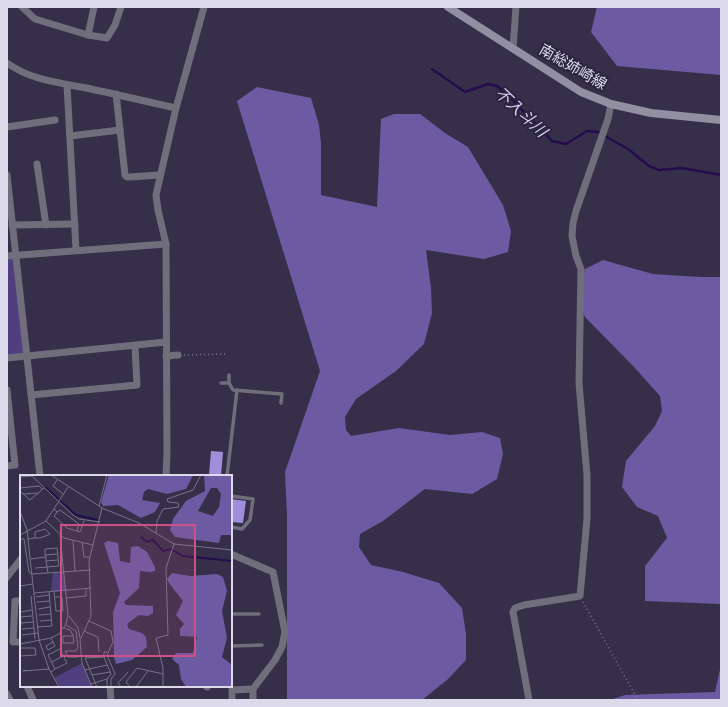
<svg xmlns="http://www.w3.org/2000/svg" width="728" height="707" font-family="Cabin,'Noto Sans JP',sans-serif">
<rect width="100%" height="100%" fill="#352f49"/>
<!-- green -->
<path fill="#503f7f" d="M16 255 27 357 7 358V256Z"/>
<!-- forest -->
<g fill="#6c5ba2">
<path d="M597 7H721V75L617 66 591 32Z"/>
<path d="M257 87 311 98 319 125 321 143V195L377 207 381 119 394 114H420L445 133 468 147 503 205 511 231 508 252 484 259 426 250 431 288 432 313 424 344 396 371 356 399 345 417 346 430 351 436 399 428 450 435 482 432 500 438 503 454 497 479 472 494 425 489 383 521 360 534 359 547 371 565 403 572 439 583 462 608 466 634V660L447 680 422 700H287V516L285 472 320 371 237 101Z"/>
<path d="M603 260 653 274 701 277H721V604L645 601V566L667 538 658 516 637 507 622 487 626 461 655 426 662 411 660 396 634 367 585 317 577 295 585 269Z"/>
<path d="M721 665V700H613V699L625 695 715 692Z"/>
</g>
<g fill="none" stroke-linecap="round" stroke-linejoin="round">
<!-- stream -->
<path stroke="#240c4d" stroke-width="2.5" d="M432 69 465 92 488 84 497 86 508 95 552 141 566 144 587 131 598 132 628 149 649 166 659 170 682 168 721 175"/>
</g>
<!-- building -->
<g fill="#9f8ed9">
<path d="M211 451 223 452 221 476 209 475Z"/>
<path d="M231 499 246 501 243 523 231 522Z"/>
</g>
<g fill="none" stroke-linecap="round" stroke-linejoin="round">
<!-- path -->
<g stroke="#7d798f" stroke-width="1.5" stroke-dasharray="1 3" stroke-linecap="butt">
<path d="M184 355 226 354"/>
<path d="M583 602 638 700"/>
</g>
<!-- lane -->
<g stroke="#706e7b" stroke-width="3.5">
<path d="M229 375V383L233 390 282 394 281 403"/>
<path d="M221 383H229"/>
<path d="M227 476 237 390"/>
<path d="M231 496 253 499 250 520 242 529 231 527"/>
<path d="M231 614H259"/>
<path d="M231 646 262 645"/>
</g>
<!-- street -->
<g stroke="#706e7b" stroke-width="7">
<path d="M22 7 35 19 88 35 107 38 115 25 121 7"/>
<path d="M88 35 94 7"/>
<path d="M513 48 516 7"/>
<path d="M7 63C32 81 62 83 91 89 120 95 148 102 176 108"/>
<path d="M67 85 76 250"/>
<path d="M116 94 125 175 127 177H130L159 175"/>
<path d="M7 127 55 120"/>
<path d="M70 136 120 130"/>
<path d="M37 164 46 225"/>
<path d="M7 175 40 476"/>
<path d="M12 225 75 224"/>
<path d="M7 256 166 244"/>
<path d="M166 356 178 355"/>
<path d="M7 358 166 342"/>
<path d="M7 390 15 465 7 466"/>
<path d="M31 395 137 385 135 346"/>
<path d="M166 476 167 454 166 244 158 210 156 195 176 108 204 7"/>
<path d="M231 554 273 572 285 632 282 647 275 660 253 689V700"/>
<path d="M7 577 21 559"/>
<path d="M21 601H15L13 642H21"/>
<path d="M27 686 33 700"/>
<path d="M110 686 111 700"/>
<path d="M207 686V687"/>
<path d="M7 694 10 700"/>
<path d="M232 700V690L253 689"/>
<path d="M529 700 513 612 515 608 524 605 580 596 587 519V475L579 383 581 269 576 256 572 236 573 223 576 211 608 119 611 104"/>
</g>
<!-- secondary -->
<path stroke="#928fa3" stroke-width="8" d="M448 7 581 92 611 104 651 113 721 120"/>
</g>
<g text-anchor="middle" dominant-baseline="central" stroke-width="4" stroke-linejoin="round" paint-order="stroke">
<!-- street labels -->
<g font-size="15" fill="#dddaeb" stroke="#2b253e">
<text transform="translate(573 67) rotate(30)">南総姉崎線</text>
</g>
<!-- water labels -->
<g font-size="16" font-style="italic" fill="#d2cbf3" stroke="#2b253e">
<text transform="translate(521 112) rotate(43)">不入斗川</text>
</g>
</g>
<!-- overview -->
<g transform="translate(20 475)">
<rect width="212" height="212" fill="#352f49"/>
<path d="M44 97 46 116 31 117 33 98ZM62 188 72 212H41L34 203Z" fill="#503f7f"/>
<path d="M89 0 97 1 173 0 166 14 147 19 128 14 124 17 122 25 140 28 135 37 121 43 98 30 83 31 81 27ZM184 0H212V60H201L199 68 155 62 150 55 153 44 166 26 185 16ZM191 13H197L201 19 199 32 193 41 178 36ZM88 66 98 68 100 86 110 88 111 72 118 71 127 77 135 92V96L130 97 120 96 119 113 104 127 106 130 133 131V138L128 141 119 140 107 149 109 154 122 158 126 162 127 172 112 185 96 189 94 182 93 137 100 118 84 68ZM152 98 170 101 197 99 203 102 207 116 202 136 207 163 202 182 212 190V212H166L161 204 159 190 152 184 156 178H173L177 162 160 161V154L164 149 156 140 163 126 149 108 147 104Z" fill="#6c5ba2" fill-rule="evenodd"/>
<path fill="none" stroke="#240c4d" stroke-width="2" d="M25 12 56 40 78 45M121 62 127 67 133 65 143 76 151 74 163 81 212 86"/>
<path fill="none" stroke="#78738a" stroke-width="1" d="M11 0 53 40 59 44 80 47M31 0 82 33 119 48 154 69 212 75M0 2 12 1M37 5 33 11 43 19M0 13 19 11 23 15M0 16 10 25 24 13M3 19 19 18M79 31 87 0M34 34 37 37 40 35 59 49 57 56M0 36 7 55 19 165 29 194 39 212M37 37 34 41 47 53 60 57 64 46M26 46 44 63 73 70M136 58 137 46 143 34 159 32 158 28 148 27 147 24 173 15 181 0M0 60 26 46 48 12M0 64H4L9 97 12 99M8 64 15 63H19L23 62 30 59 25 54 15 57V63M53 65 55 96M62 67 64 82H70M25 80 37 79M10 84 26 82M26 86 38 85M15 93 39 91 37 73 25 74V80L26 82V86L28 98M12 99 71 95M0 111 13 109M34 117 36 136H43L42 122H35M14 118 71 113M11 121 15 164M16 122 29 120M47 123 66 121V114M17 127 30 126M18 134 30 132M0 137 1 150M0 137 12 135M19 140 31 139M49 141 58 153 60 163M0 142 12 141M20 146 32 145M69 146 91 156 93 167 87 180 95 199 91 204V212M1 148 13 147M46 150 56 156 58 172 56 176H45L48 182H58M17 152 32 151 29 117M44 153 50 155 53 160V161L54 168H43V161H53M2 154 14 153M64 156 78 162 79 177M2 160 18 158M31 163 35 171 28 175 26 171 33 167M0 169 31 163 39 159 46 149 48 140 40 60M0 173H15L16 180 0 181M32 187 43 181M6 195 3 196 29 194M65 195 87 190M31 197 35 194 47 188 40 174 28 180 35 194M72 200 90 197M71 209 87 204M72 212 62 188 60 165 71 141 69 86 82 33M77 212 65 183 84 182M87 212V204L91 199 84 182V177H87M101 212 98 208 108 197M110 212 106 207 117 193 143 199M116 212 128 196M143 212V193L136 163 148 160 146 93 154 69"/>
<path fill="#ca5286" fill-opacity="0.15" stroke="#ca5286" stroke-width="2" d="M41 50H175V181H41Z"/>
<rect width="212" height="212" fill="none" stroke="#dddaeb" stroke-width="2"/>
</g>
<!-- border -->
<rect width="728" height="707" fill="none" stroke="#dddaeb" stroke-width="16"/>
</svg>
